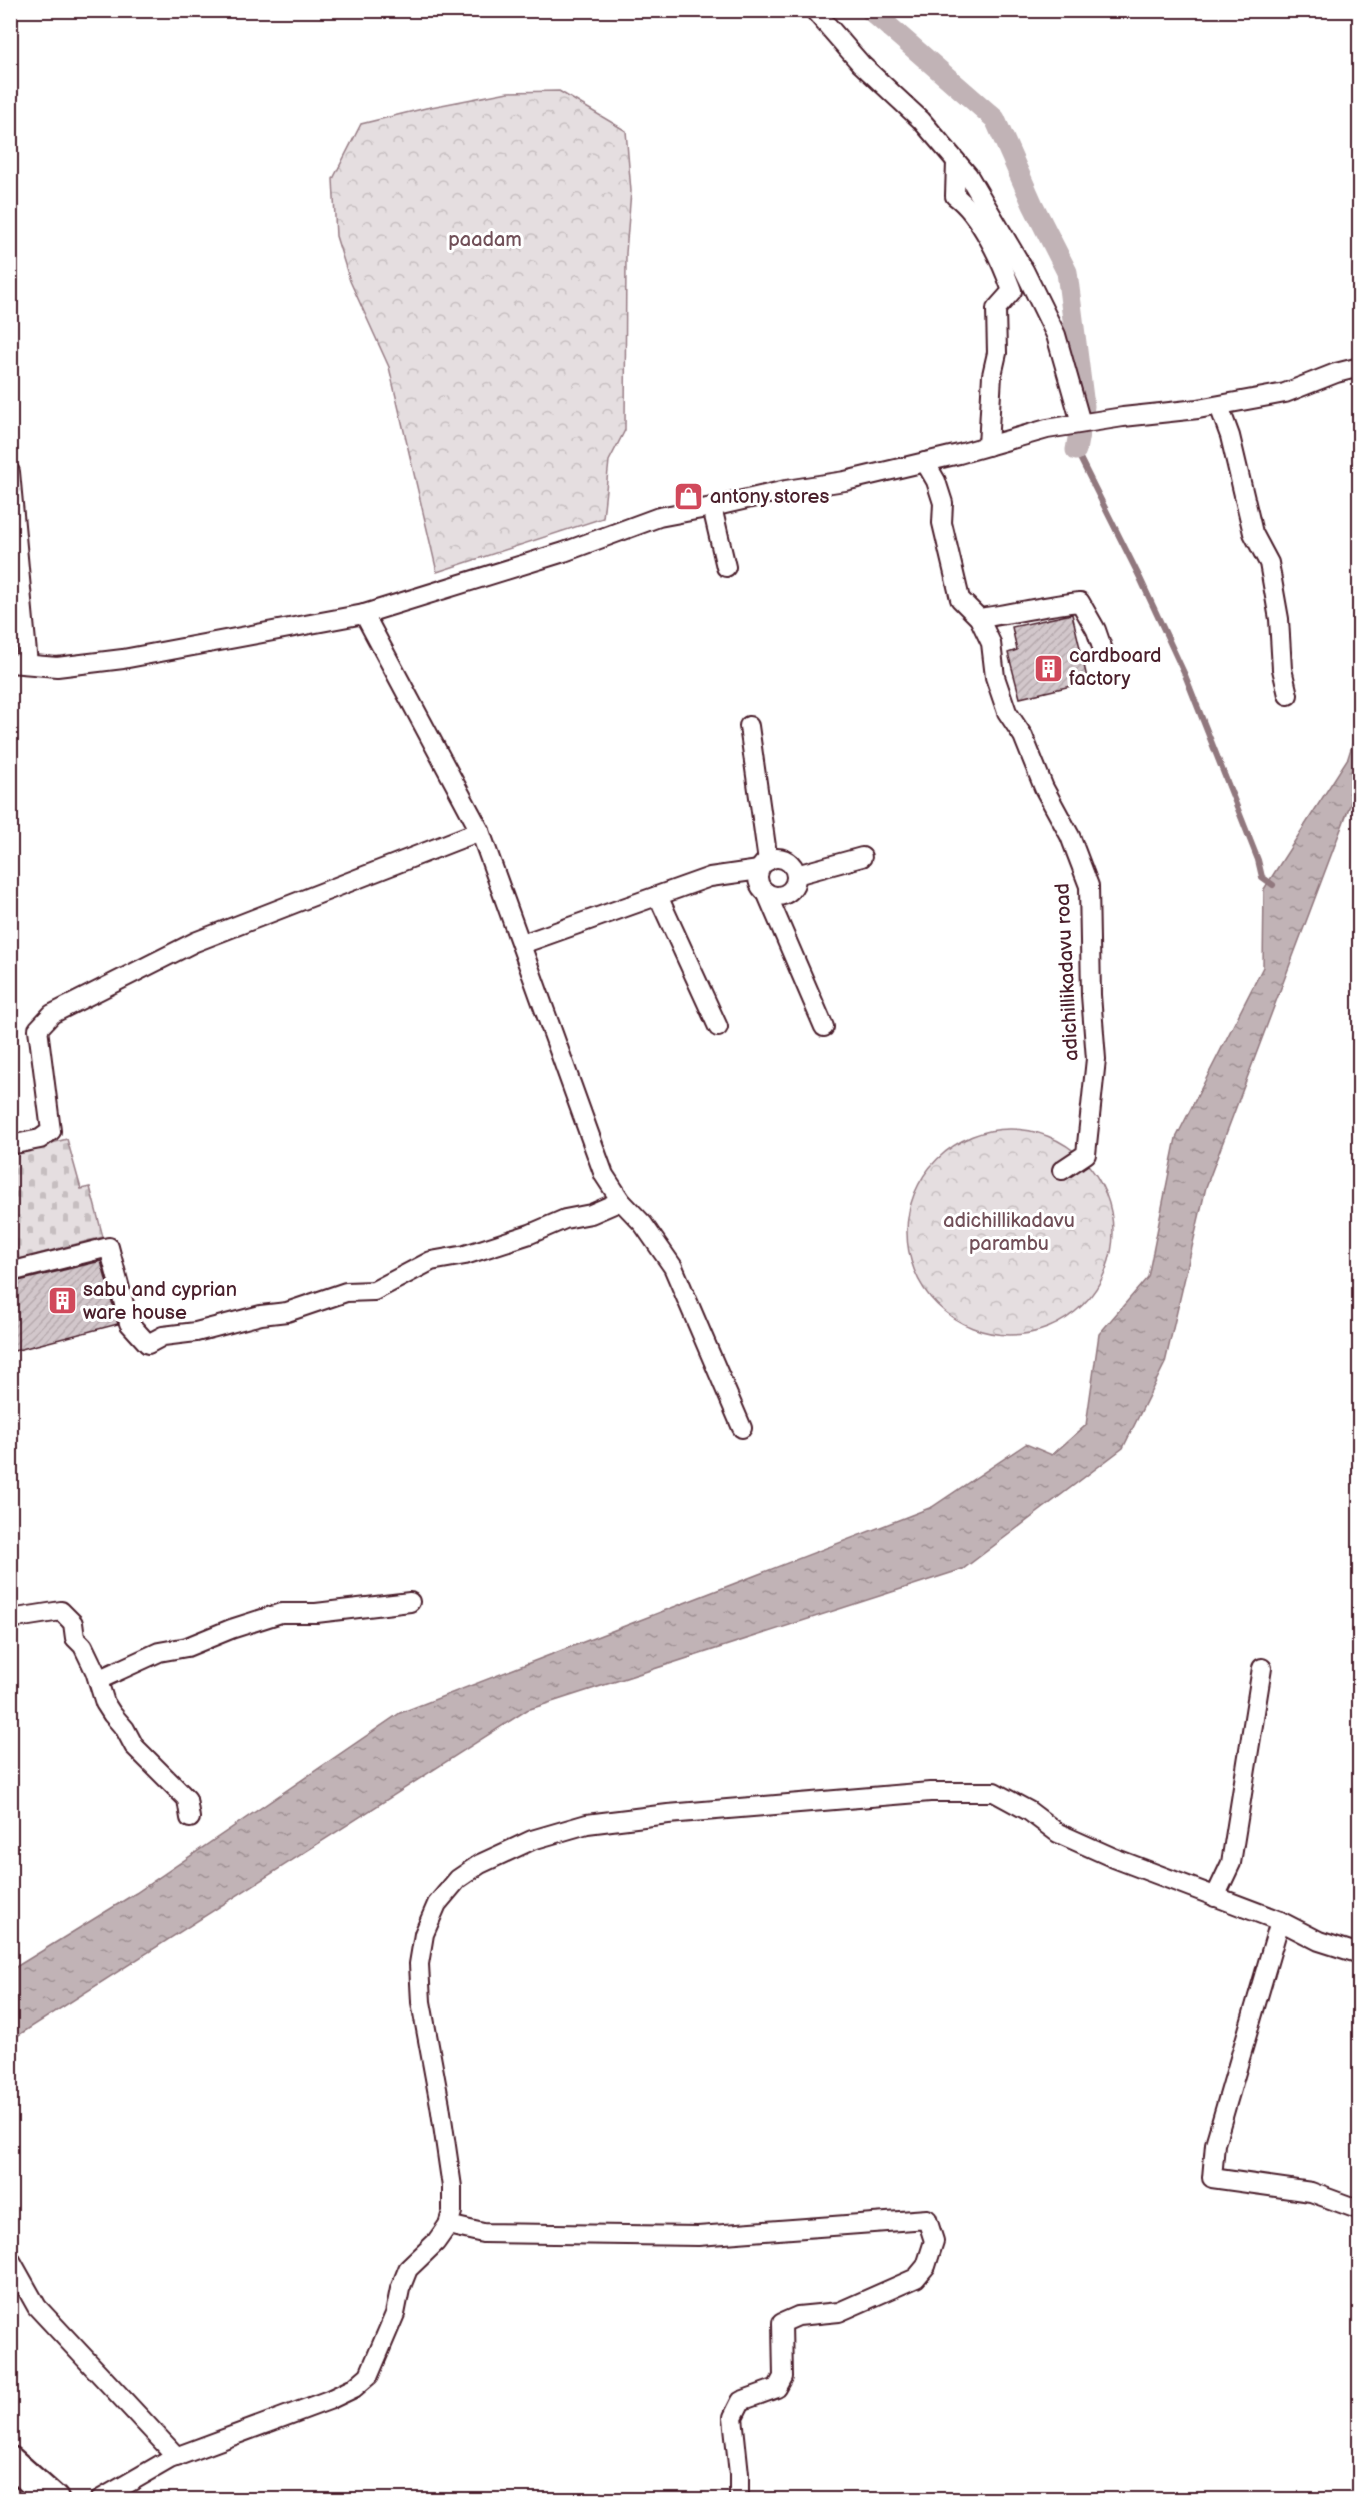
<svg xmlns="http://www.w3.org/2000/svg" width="1370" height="2510" font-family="'Balsamiq Sans',sans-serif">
<defs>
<pattern id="cemetery-stones" width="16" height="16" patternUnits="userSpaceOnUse" patternTransform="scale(1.5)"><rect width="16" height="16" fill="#e5dee0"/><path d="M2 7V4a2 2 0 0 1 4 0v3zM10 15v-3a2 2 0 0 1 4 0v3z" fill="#c6bec0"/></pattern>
<pattern id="park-crowns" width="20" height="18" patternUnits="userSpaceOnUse" patternTransform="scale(1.5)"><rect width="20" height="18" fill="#e5dee0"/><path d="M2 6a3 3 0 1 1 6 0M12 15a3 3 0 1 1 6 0" fill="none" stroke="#c6bec0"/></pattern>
<pattern id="water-ripples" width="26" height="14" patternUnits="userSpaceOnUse" patternTransform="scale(1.5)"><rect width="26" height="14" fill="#c1b3b6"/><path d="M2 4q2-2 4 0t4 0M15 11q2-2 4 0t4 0" fill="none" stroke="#9f9194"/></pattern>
<pattern id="building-hatch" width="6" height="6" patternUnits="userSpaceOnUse" patternTransform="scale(1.5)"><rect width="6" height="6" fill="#d2c7cb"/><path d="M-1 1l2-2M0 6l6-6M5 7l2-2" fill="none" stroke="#b6aaae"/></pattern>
</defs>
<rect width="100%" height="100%" fill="#fff"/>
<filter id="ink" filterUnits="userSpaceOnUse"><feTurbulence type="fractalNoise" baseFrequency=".0167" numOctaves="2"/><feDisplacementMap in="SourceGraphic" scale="12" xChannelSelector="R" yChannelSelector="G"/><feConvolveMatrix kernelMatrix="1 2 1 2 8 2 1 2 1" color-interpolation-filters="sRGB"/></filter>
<g filter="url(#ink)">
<!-- cemetery -->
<path fill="url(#cemetery-stones)" stroke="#987e86" stroke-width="1.5" d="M67 1139 81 1189 90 1187 103 1237 19 1259 11 1216 10 1154Z"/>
<!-- park -->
<g fill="url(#park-crowns)" stroke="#987e86" stroke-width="1.5">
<path d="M559 91 626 131 631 191 626 253 625 430 609 461 603 518 437 572 389 367 350 281 336 236 333 179 361 124 426 108 508 92Z"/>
<circle cx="1010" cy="1232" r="103"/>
</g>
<!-- water -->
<path fill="url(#water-ripples)" stroke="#91787e" stroke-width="1.5" d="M1359 723V781L1206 1187 1165 1363 1123 1448 963 1569 527 1710 11 2040V1970L136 1893 400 1713 932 1507 1026 1444 1052 1455 1086 1425 1099 1334 1148 1277 1176 1138 1263 967 1264 889 1348 758Z"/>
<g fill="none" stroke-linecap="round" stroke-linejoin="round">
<!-- stream -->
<path stroke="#91787e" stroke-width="6" d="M1076 450 1140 578 1185 675 1258 860 1262 877 1273 885"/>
<!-- canal -->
<path stroke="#c1b3b6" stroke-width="21" d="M870 10 995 119 1033 205 1067 272 1084 406 1076 450"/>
</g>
<!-- building -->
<g fill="url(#building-hatch)" stroke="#4a1f2b" stroke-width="1.5">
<path d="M1072 614 1088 682 1020 698 1008 653 1017 650 1012 627Z"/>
<path d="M101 1261 118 1324 10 1352V1283Z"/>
</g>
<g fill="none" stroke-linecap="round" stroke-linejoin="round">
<defs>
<g id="minor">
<path d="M814 10 861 64 921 120 968 175 1024 270 1056 335 1081 423"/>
<path d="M956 161 955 196C980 214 1002 262 1012 291L996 309 997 353 992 375 988 446"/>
<path d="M1219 406 1230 436 1253 533 1269 563 1279 619 1282 669 1288 695"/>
<path d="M925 462 936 481 943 503 942 523 960 599 979 618 991 643 995 677 1007 712 1023 736 1044 788 1070 836 1089 886 1091 995 1096 1059 1086 1154 1062 1170"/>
<path d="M10 472 28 664"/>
<path d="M712 507 786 490 845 481 959 454 1047 429 1123 417 1198 409 1285 393 1336 373 1360 367"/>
<path d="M364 614 480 831 604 1175 621 1201 643 1224 673 1267 742 1428"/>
<path d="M979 618C1013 614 1046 605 1080 602L1096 630 1104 653"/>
<path d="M10 663 57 667 123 659 364 614 564 552 659 517 712 507 726 567"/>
<path d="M749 726 768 861"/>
<circle cx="777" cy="877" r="19"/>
<path d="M796 875 862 857"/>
<path d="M766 892 824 1027"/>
<path d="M658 896 718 1027"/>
<path d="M522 944 710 877 759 870"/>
<path d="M10 1145 40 1139 51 1131 38 1029 52 1014 195 942 480 831"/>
<path d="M10 1272 109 1247 129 1323 148 1344 163 1336 196 1332 261 1315 287 1312 346 1292 374 1291 431 1261 465 1255 530 1234 565 1219 591 1214 621 1201"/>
<path d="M10 1619 61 1611 73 1623 75 1638 83 1646 95 1671 105 1703 112 1714 125 1729 134 1746 187 1799 190 1818"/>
<path d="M98 1680 159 1652 187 1647 231 1629 281 1613H316L410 1602"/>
<path d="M1215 1897 1231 1863 1262 1668"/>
<path d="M1280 1921 1215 2144 1212 2178 1311 2192 1360 2210"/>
<path d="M448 2225 483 2233 698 2236 927 2219 934 2241 926 2266 916 2278 839 2312 798 2316 782 2323 783 2377 777 2388 741 2401 733 2417 739 2474V2500"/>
<path d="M10 2259 37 2307 177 2457"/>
<path d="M99 2500 170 2459 329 2400 354 2388 369 2375 395 2314 400 2289 408 2269 436 2242 448 2225 452 2212V2187L440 2105 421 2002 419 1964 424 1934 437 1904 458 1879 480 1864 532 1840 587 1824 668 1814 930 1792H994L1029 1811 1058 1833 1114 1858 1280 1921 1319 1941 1360 1954"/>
</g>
<path id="trunk" d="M10 2461 54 2500"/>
</defs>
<!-- minor casing -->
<use href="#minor" stroke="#4a1f2b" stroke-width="22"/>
<!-- trunk casing -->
<use href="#trunk" stroke="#4a1f2b" stroke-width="33"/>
<!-- minor -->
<use href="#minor" stroke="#fff" stroke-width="18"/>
<!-- trunk -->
<use href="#trunk" stroke="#fff" stroke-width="28"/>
</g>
</g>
<!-- icons -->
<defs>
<symbol id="shop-square" viewBox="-11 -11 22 22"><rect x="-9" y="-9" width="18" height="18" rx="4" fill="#d1495b" stroke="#fff"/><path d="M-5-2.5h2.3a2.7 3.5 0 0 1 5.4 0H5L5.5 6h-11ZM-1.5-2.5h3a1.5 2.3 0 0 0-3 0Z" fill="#fff"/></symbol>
<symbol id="building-square" viewBox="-11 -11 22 22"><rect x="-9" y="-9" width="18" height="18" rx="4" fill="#d1495b" stroke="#fff"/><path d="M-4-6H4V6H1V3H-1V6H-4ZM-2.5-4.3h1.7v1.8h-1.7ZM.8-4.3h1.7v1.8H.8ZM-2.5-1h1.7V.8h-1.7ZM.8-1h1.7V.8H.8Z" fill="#fff"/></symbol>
</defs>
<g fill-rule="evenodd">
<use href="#shop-square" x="672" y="480" width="33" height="33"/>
<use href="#building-square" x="1032" y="652" width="33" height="33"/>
<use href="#building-square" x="46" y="1284" width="33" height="33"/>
</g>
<g text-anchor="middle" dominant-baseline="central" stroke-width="6" stroke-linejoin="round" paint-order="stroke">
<!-- park labels -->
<g font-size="20" fill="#714f58" stroke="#fff">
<text x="485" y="240">paadam</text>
<text x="1009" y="1221">adichillikadavu<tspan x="1009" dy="23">parambu</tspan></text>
</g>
<!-- poi labels -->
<g font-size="20" fill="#4a1f2b" stroke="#fff" text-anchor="start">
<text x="710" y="497">antony stores</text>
<text x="1069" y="656">cardboard<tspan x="1069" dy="23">factory</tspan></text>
<text x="83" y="1290">sabu and cyprian<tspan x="83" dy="23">ware house</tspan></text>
</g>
<!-- street labels -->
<g font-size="20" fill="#4a1f2b" stroke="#fff">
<text transform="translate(1067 972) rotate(-93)">adichillikadavu road</text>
</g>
</g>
<!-- margin -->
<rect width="1370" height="2510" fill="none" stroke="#fff" stroke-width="36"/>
<rect x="18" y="18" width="1334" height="2474" fill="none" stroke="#4a1f2b" stroke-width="2" filter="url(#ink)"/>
</svg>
